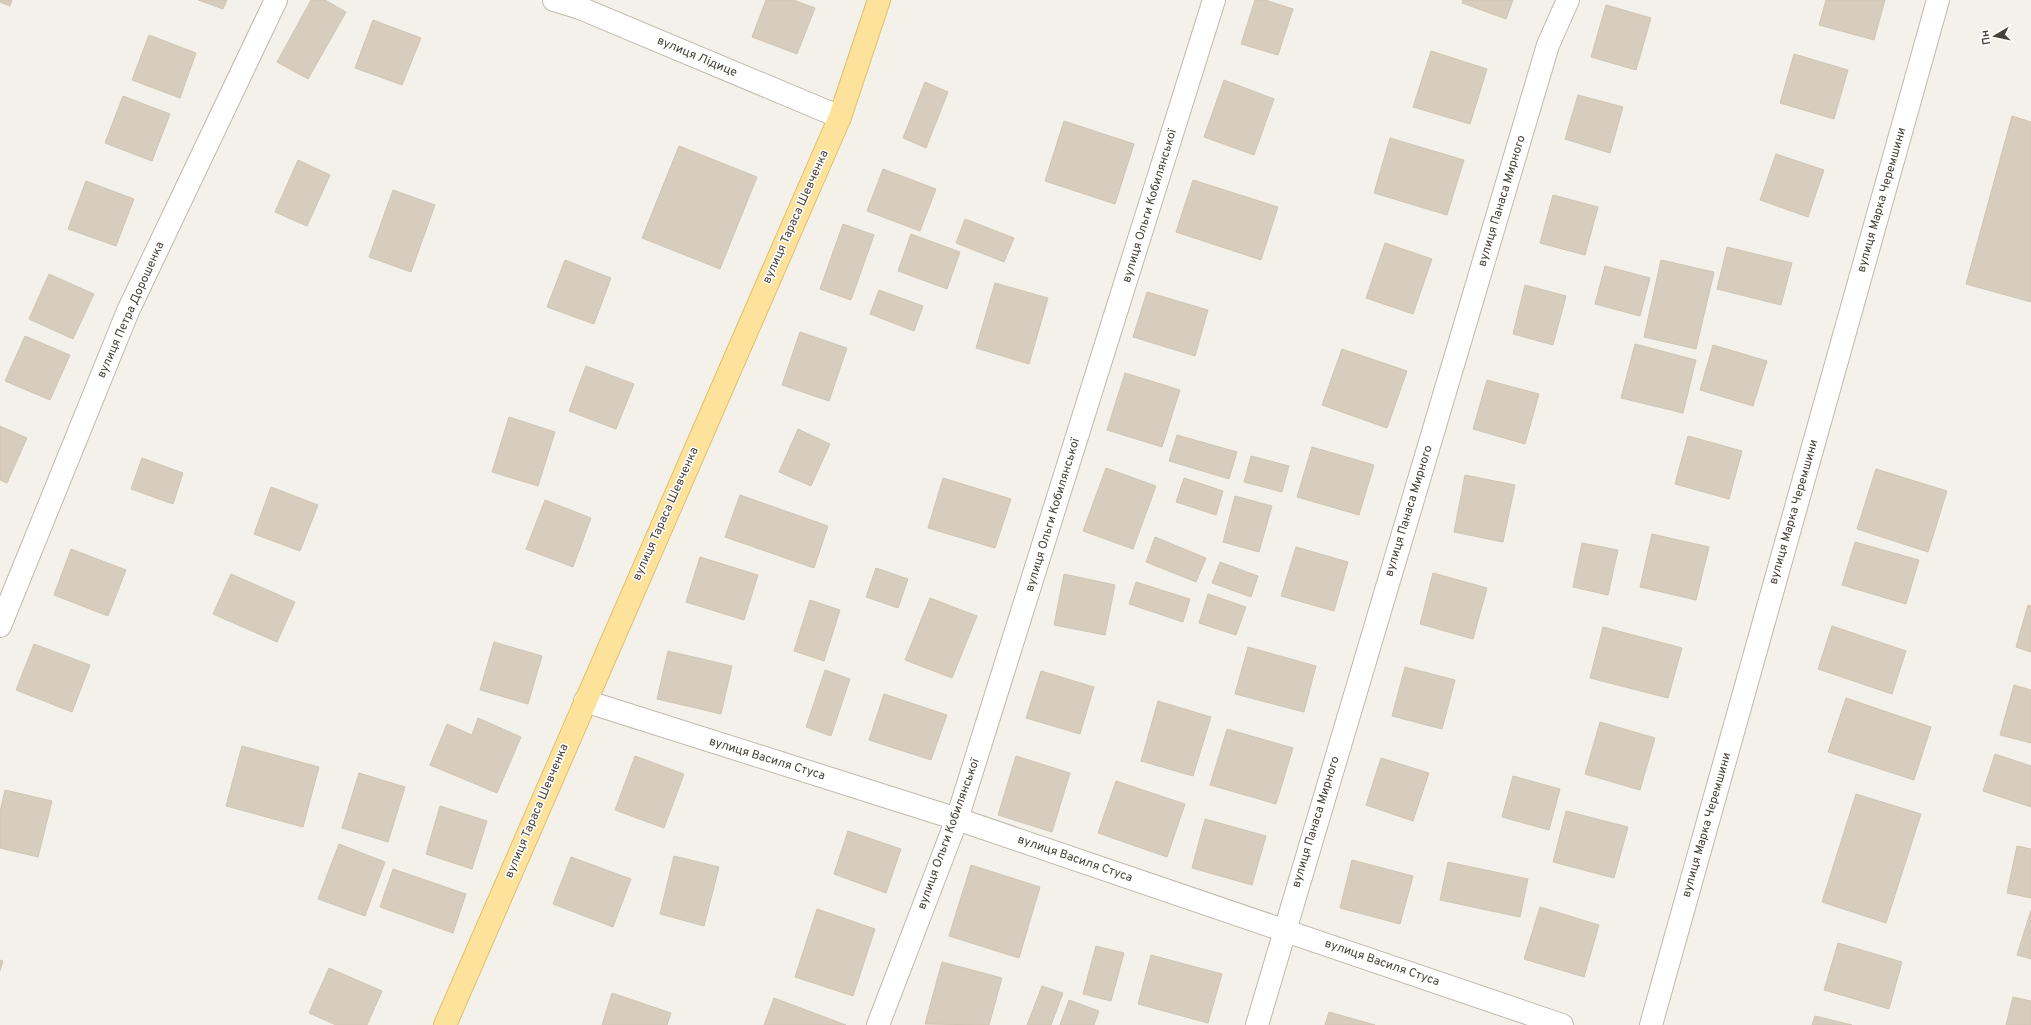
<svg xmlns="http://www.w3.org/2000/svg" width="2031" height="1025" font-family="Overpass,sans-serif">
<rect width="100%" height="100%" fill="#f4f1ea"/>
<!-- building -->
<g fill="#d6cdbf" stroke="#d0c5b3">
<path d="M0 0H12L10 6 0 2Z"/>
<path d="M198 0H227L223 9Z"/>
<path d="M311 0H325L346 12 308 79 277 62Z"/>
<path d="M766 0H793L815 8 797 54 752 37Z"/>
<path d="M1255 0H1265L1293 9 1278 55 1241 44Z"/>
<path d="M1463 0H1513L1506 19 1462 3Z"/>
<path d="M1826 0H1885L1874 40 1819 25Z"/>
<path d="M1606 5 1651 18 1636 70 1591 57Z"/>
<path d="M373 20 421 38 402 85 355 68Z"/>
<path d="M149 35 196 53 180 98 132 80Z"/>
<path d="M1431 51 1487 69 1470 124 1413 107Z"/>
<path d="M1794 54 1848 70 1834 119 1780 103Z"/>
<path d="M1224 80 1274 99 1254 155 1204 137Z"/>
<path d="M925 82 948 92 926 148 903 138Z"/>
<path d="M1578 95 1623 107 1610 153 1565 139Z"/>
<path d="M123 96 170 114 152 161 105 143Z"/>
<path d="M2012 116 2031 122V302L1966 284Z"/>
<path d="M1064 121 1134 144 1115 204 1045 181Z"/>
<path d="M1390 138 1464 160 1447 215 1374 193Z"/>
<path d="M679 146 757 177 720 269 642 238Z"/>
<path d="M1776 154 1824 170 1808 217 1760 200Z"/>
<path d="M298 160 330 175 307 226 275 212Z"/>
<path d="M883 169 936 189 920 231 867 211Z"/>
<path d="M1193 180 1278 207 1261 260 1176 232Z"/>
<path d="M86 181 134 199 116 246 68 229Z"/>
<path d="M393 190 435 205 411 272 369 257Z"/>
<path d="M1553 195 1598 207 1585 255 1540 243Z"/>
<path d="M965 219 1014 238 1004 262 956 243Z"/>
<path d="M843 224 874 235 851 300 820 289Z"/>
<path d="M911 234 960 252 947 289 898 271Z"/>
<path d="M1385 243 1432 259 1413 314 1366 298Z"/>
<path d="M1727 247 1792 263 1781 305 1717 289Z"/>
<path d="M565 260 611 278 594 324 547 307Z"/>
<path d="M1661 260 1714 272 1696 349 1644 337Z"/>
<path d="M1605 266 1650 278 1640 316 1595 304Z"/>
<path d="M49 274 94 294 73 339 29 319Z"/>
<path d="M995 283 1048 298 1029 364 976 348Z"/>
<path d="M1525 285 1566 296 1553 345 1513 334Z"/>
<path d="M879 290 923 306 914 331 870 314Z"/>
<path d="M1147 292 1208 310 1195 356 1133 337Z"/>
<path d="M800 332 847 348 829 401 782 385Z"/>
<path d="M25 336 70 355 50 400 5 381Z"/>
<path d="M1635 344 1696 360 1683 413 1621 398Z"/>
<path d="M1713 345 1767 361 1753 406 1700 390Z"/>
<path d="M1342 349 1407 371 1387 428 1322 405Z"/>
<path d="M586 366 634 384 616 429 569 411Z"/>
<path d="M1125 373 1180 390 1162 447 1107 430Z"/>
<path d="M1487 380 1539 394 1525 444 1473 429Z"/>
<path d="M509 417 555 432 538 486 492 472Z"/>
<path d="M0 426 27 438 7 483 0 480Z"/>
<path d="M798 429 830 444 811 486 779 472Z"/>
<path d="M1177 435 1237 452 1229 479 1169 461Z"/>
<path d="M1688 436 1742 451 1729 499 1675 484Z"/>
<path d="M1312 447 1374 465 1359 515 1297 497Z"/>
<path d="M1251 456 1289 466 1282 492 1244 482Z"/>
<path d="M142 458 183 473 173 504 131 489Z"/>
<path d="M1106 468 1156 486 1133 549 1083 531Z"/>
<path d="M1876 469 1947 491 1928 552 1857 529Z"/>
<path d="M1465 475 1515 485 1503 542 1454 532Z"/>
<path d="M943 478 1011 499 995 548 928 528Z"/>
<path d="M1184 478 1223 491 1216 515 1176 502Z"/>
<path d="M271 487 318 505 300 551 254 534Z"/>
<path d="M740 495 828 526 814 568 725 537Z"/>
<path d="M1235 496 1272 506 1259 552 1223 542Z"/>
<path d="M545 500 591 518 573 567 526 549Z"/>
<path d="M1652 534 1709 547 1696 600 1640 587Z"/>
<path d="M1155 537 1206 558 1196 582 1146 562Z"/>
<path d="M1855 542 1919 560 1906 604 1842 585Z"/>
<path d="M1582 543 1618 550 1608 595 1573 587Z"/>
<path d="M1296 547 1348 562 1334 611 1281 596Z"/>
<path d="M71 549 126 570 108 616 54 595Z"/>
<path d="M700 557 758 575 744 620 686 602Z"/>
<path d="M1220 562 1258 576 1251 597 1212 583Z"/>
<path d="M876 568 908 579 898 608 866 597Z"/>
<path d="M1433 573 1487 588 1473 639 1420 624Z"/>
<path d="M231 574 295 602 277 642 213 614Z"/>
<path d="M1064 574 1115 585 1105 635 1054 625Z"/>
<path d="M1136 582 1190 599 1183 622 1129 604Z"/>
<path d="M1208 594 1246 607 1236 635 1199 623Z"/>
<path d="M930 598 977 616 952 678 905 660Z"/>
<path d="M810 600 840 610 824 661 794 651Z"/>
<path d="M2028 605 2031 606V652L2016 647Z"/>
<path d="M1832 626 1906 651 1892 694 1818 669Z"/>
<path d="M1603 627 1682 648 1668 698 1590 678Z"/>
<path d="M494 642 542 656 528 704 480 690Z"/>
<path d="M34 644 90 665 72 712 16 690Z"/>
<path d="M1248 647 1316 666 1304 712 1235 694Z"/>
<path d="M668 651 732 666 721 714 657 699Z"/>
<path d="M1405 667 1455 680 1442 729 1392 716Z"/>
<path d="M825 670 850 679 831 736 806 727Z"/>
<path d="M1041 671 1094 687 1080 734 1026 718Z"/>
<path d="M2014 685 2031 690V743L2000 735Z"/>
<path d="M884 694 947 715 931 760 869 740Z"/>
<path d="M1846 698 1931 727 1914 780 1828 752Z"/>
<path d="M1158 701 1211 717 1193 776 1141 761Z"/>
<path d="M478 718 521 737 497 793 430 765 447 724 472 735Z"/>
<path d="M1600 722 1655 738 1640 790 1585 774Z"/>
<path d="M1227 729 1293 748 1276 804 1210 785Z"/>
<path d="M242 746 319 767 303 827 226 806Z"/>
<path d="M1995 754 2031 766V807L1983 791Z"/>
<path d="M635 756 684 774 664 828 615 810Z"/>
<path d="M1016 756 1070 773 1052 832 998 815Z"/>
<path d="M1381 758 1429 773 1413 821 1366 805Z"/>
<path d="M359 773 405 787 388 842 342 828Z"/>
<path d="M1513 776 1560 789 1549 830 1502 817Z"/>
<path d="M1116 781 1185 804 1167 857 1098 833Z"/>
<path d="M5 790 52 801 38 857 0 848V812Z"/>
<path d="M1856 794 1921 814 1886 923 1822 902Z"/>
<path d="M440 806 487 821 472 869 426 854Z"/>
<path d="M1566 811 1628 827 1614 878 1553 862Z"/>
<path d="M1205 819 1266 836 1252 885 1192 868Z"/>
<path d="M848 831 901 849 886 893 834 874Z"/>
<path d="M339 844 385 862 365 916 318 899Z"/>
<path d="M2017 846 2031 849V898L2007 893Z"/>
<path d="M674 856 719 867 704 926 660 914Z"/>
<path d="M571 857 631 879 613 927 553 904Z"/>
<path d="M1352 860 1413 876 1400 924 1340 908Z"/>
<path d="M1448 862 1528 879 1520 917 1440 900Z"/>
<path d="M971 865 1040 887 1019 958 949 936Z"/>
<path d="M393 869 466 894 453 933 380 907Z"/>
<path d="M1540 907 1599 925 1584 977 1524 959Z"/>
<path d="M817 909 875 929 853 996 795 977Z"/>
<path d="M2031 910V959L2017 955Z"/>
<path d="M1838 943 1902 962 1889 1009 1824 990Z"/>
<path d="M1096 946 1124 953 1111 1001 1083 994Z"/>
<path d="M1151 955 1222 974 1208 1023 1138 1004Z"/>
<path d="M0 960 3 961 0 971Z"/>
<path d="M942 962 1002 978 989 1025 925 1024Z"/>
<path d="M329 968 382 991 367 1025H336L309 1013Z"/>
<path d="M1042 986 1063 993 1051 1025H1027Z"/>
<path d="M612 993 671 1013 667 1025H602Z"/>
<path d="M2013 997 2031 1001V1025H2006Z"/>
<path d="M774 998 846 1025H764Z"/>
<path d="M1069 1000 1099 1011 1094 1025H1060Z"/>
<path d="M1329 1012 1375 1025H1325Z"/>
<path d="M1815 1016 1852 1025H1812Z"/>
</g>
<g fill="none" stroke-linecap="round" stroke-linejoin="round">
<defs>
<g id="minor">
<path d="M554 0 580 8 840 117"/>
<path d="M0 626 128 311 276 0"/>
<path d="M585 701 957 819 1562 1025"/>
<path d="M878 1025 957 819 1214 0"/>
<path d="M1257 1025 1548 45 1568 0"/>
<path d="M1651 1025 1938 0"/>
</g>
<path id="major" d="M445 1025 840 117 879 0"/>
</defs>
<!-- minor casing -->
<use href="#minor" stroke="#c0b9ac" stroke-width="24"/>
<!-- major casing -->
<use href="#major" stroke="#e1bf6b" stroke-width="24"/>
<!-- minor -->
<use href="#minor" stroke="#fff" stroke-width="22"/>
<!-- major -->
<use href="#major" stroke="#fce29b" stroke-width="22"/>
</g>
<g text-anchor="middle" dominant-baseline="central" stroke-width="3" stroke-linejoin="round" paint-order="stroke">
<!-- street labels -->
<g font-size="12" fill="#484238" stroke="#fff">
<text transform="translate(697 57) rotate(23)">вулиця Лідице</text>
<text transform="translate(1882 200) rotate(-74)">вулиця Марка Черемшини</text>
<text transform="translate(1502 201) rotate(-73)">вулиця Панаса Мирного</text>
<text transform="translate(1150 206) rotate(-73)">вулиця Ольги Кобилянської</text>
<text transform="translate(796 217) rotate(-66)">вулиця Тараса Шевченка</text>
<text transform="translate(131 310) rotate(-66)">вулиця Петра Дорошенка</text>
<text transform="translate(1409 511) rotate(-73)">вулиця Панаса Мирного</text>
<text transform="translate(1794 512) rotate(-74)">вулиця Марка Черемшини</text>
<text transform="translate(666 514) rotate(-66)">вулиця Тараса Шевченка</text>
<text transform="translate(1053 515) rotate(-73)">вулиця Ольги Кобилянської</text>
<text transform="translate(767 759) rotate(17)">вулиця Василя Стуса</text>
<text transform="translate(537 811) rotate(-67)">вулиця Тараса Шевченка</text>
<text transform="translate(1316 822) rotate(-73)">вулиця Панаса Мирного</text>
<text transform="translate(1707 825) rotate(-74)">вулиця Марка Черемшини</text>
<text transform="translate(949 834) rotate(-70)">вулиця Ольги Кобилянської</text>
<text transform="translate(1075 859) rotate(19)">вулиця Василя Стуса</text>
<text transform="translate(1382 963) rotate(19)">вулиця Василя Стуса</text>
</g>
</g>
<!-- north arrow -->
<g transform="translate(1995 36) rotate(261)" stroke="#ffffff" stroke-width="3" paint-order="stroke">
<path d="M0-3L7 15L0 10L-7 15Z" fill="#484238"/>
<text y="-6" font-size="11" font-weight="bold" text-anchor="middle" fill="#484238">Пн</text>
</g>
</svg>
